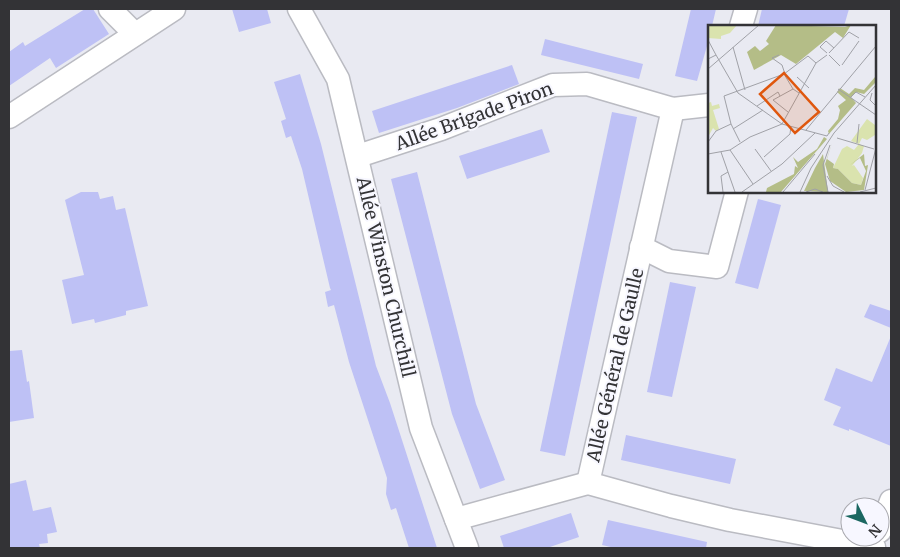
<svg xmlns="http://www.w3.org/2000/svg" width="900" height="557" font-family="Merriweather,serif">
<rect width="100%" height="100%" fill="#e9eaf2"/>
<!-- building -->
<g fill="#bec1f5">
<path d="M85 9H93L109 34 56 68 50 58 9 86V52L23 42 25 46Z"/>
<path d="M232 9H267L271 23 239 32Z"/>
<path d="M691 9H716L712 26H709V39L697 81 675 76Z"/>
<path d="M762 9H849L844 26H758Z"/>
<path d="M545 39 643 64 639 79 541 55Z"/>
<path d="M512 65 519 84 457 108 379 133 372 111Z"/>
<path d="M300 74 321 144 376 366 390 403 437 548H409L396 508 391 510 386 494 387 478 349 362 334 305 328 307 325 292 331 290 330 288 302 169 291 136 286 138 281 121 286 119 274 82Z"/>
<path d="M612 112 637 117 565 456 540 451Z"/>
<path d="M542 129 550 152 467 179 459 156Z"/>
<path d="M417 172 476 404 505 480 480 489 452 414 391 179Z"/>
<path d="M81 192H98L100 199 113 196 116 210 125 208 148 306 126 311V315L95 323 94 319 72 324 62 280 84 275 65 200Z"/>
<path d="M758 199 781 205 758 289 735 283Z"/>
<path d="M670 282 696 287 672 397 647 392Z"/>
<path d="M870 304 891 311V328L864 317Z"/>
<path d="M891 336V446L849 429V431L833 425 841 407 824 400 836 368 872 382Z"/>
<path d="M22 350 27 382 29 381 34 418 9 422V351Z"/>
<path d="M626 435 736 459 730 484 621 460Z"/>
<path d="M26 480 33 511 51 507 57 532 47 534 48 543 39 544 40 548H9V484Z"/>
<path d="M571 513 579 537 547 548H504L500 536Z"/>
<path d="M608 520 707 542 706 548H615L602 545Z"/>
</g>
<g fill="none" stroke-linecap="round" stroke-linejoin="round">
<defs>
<g id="minor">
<path d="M110 9 135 34"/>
<path d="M299 9 338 79 421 428 467 548"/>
<path d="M741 26 746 9"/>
<path d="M9 117 174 9"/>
<path d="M358 156 441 129 553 85 587 84 673 109 709 105"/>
<path d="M641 247 669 261 717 267 737 191"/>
<path d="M588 483 673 109"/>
<path d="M456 519 588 483 671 506 730 520 874 547"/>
<path d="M880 531 891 501"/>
</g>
</defs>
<!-- minor casing -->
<use href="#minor" stroke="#babbc2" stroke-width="25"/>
<!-- minor -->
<use href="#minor" stroke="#fff" stroke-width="22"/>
</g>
<g text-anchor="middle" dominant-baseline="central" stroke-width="4" stroke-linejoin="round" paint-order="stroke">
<!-- street labels -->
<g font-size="18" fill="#333336" stroke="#f7f7ff">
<text transform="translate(474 116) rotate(-20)">Allée Brigade Piron</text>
<text transform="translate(386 277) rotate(77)">Allée Winston Churchill</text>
<text transform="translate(615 365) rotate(-77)">Allée Général de Gaulle</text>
</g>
</g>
<!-- overview -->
<g transform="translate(708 25)">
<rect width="168" height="168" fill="#e9eaf2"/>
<path d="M29 0 22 8 13 11V14L0 13V1ZM3 77 4 81 11 79 12 83 5 85 11 104 8 106 5 103 0 112V78ZM159 94 167 100V110L159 115 154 113 151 119 143 116ZM151 119 156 121 154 128 144 141 146 140 155 153 153 160 144 158 130 144 125 143 134 124 139 121 146 125Z" fill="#dae3ae"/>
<path d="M68 0 137 2 143 0 135 13 127 7 88 39 73 30 46 45 39 27 47 21 52 26 61 19 58 16ZM167 52V58L156 69 148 67 143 72 148 78 121 109 120 106 130 94 132 85 130 81 138 75 129 67 132 63 141 69 147 63 156 65ZM116 112 119 114 73 167H58L59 163 86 149 87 141 90 143 85 132 90 137 109 124ZM124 118 119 134 126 139 125 143 130 144 144 158 153 160 158 146 152 133 142 140 156 129 157 141 160 140 156 165 138 167 122 156 117 139ZM115 129 120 167 96 166 107 143Z" fill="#b4bd87"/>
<path fill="none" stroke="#a0a1a7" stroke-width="1" d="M0 15 8 30M25 22 37 65M119 28 112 22 118 16 126 23M121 28 141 7 151 13M71 30 64 33 74 40 77 49M121 30 132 41M0 34 8 30 30 68 74 99 119 111 121 108M134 40 151 16M0 44 51 0M76 49 85 64 91 68M89 52 101 63M130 64 168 90M164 68 162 75 168 81M142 73 148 67 157 72M65 75 85 64M65 75 80 87M49 81 70 67 72 71M74 99 108 38 119 30M25 104 55 85M98 105 168 21M129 113 166 124M0 117 8 106 23 99M32 117 23 99 16 71 76 49 100 31 108 38M149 118 151 99M47 124 63 146M22 125 45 159M13 127 27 167M0 129 22 125 42 112 74 99M56 132 82 109 83 101M119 151 125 161 136 167M157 165 168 123M15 167 13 151 20 147M34 167 74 139 107 108M75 167 107 129M92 167 103 143 126 108 168 60M98 167 107 164 115 167M120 167 115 140 122 120M152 167 168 163"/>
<path fill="#df570e" fill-opacity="0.15" stroke="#df570e" stroke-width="2.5" d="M76 48 111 87 87 108 52 69Z"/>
<rect width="168" height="168" fill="none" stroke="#333336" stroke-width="2.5"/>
</g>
<!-- border -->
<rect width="900" height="557" fill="none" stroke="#333336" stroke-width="20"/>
<!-- north arrow -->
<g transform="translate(865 522) rotate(132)"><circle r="24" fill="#f7f7ff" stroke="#a9a9af"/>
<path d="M0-4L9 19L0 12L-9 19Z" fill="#1b6761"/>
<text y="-8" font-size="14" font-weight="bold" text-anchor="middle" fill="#333336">N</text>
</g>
</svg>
